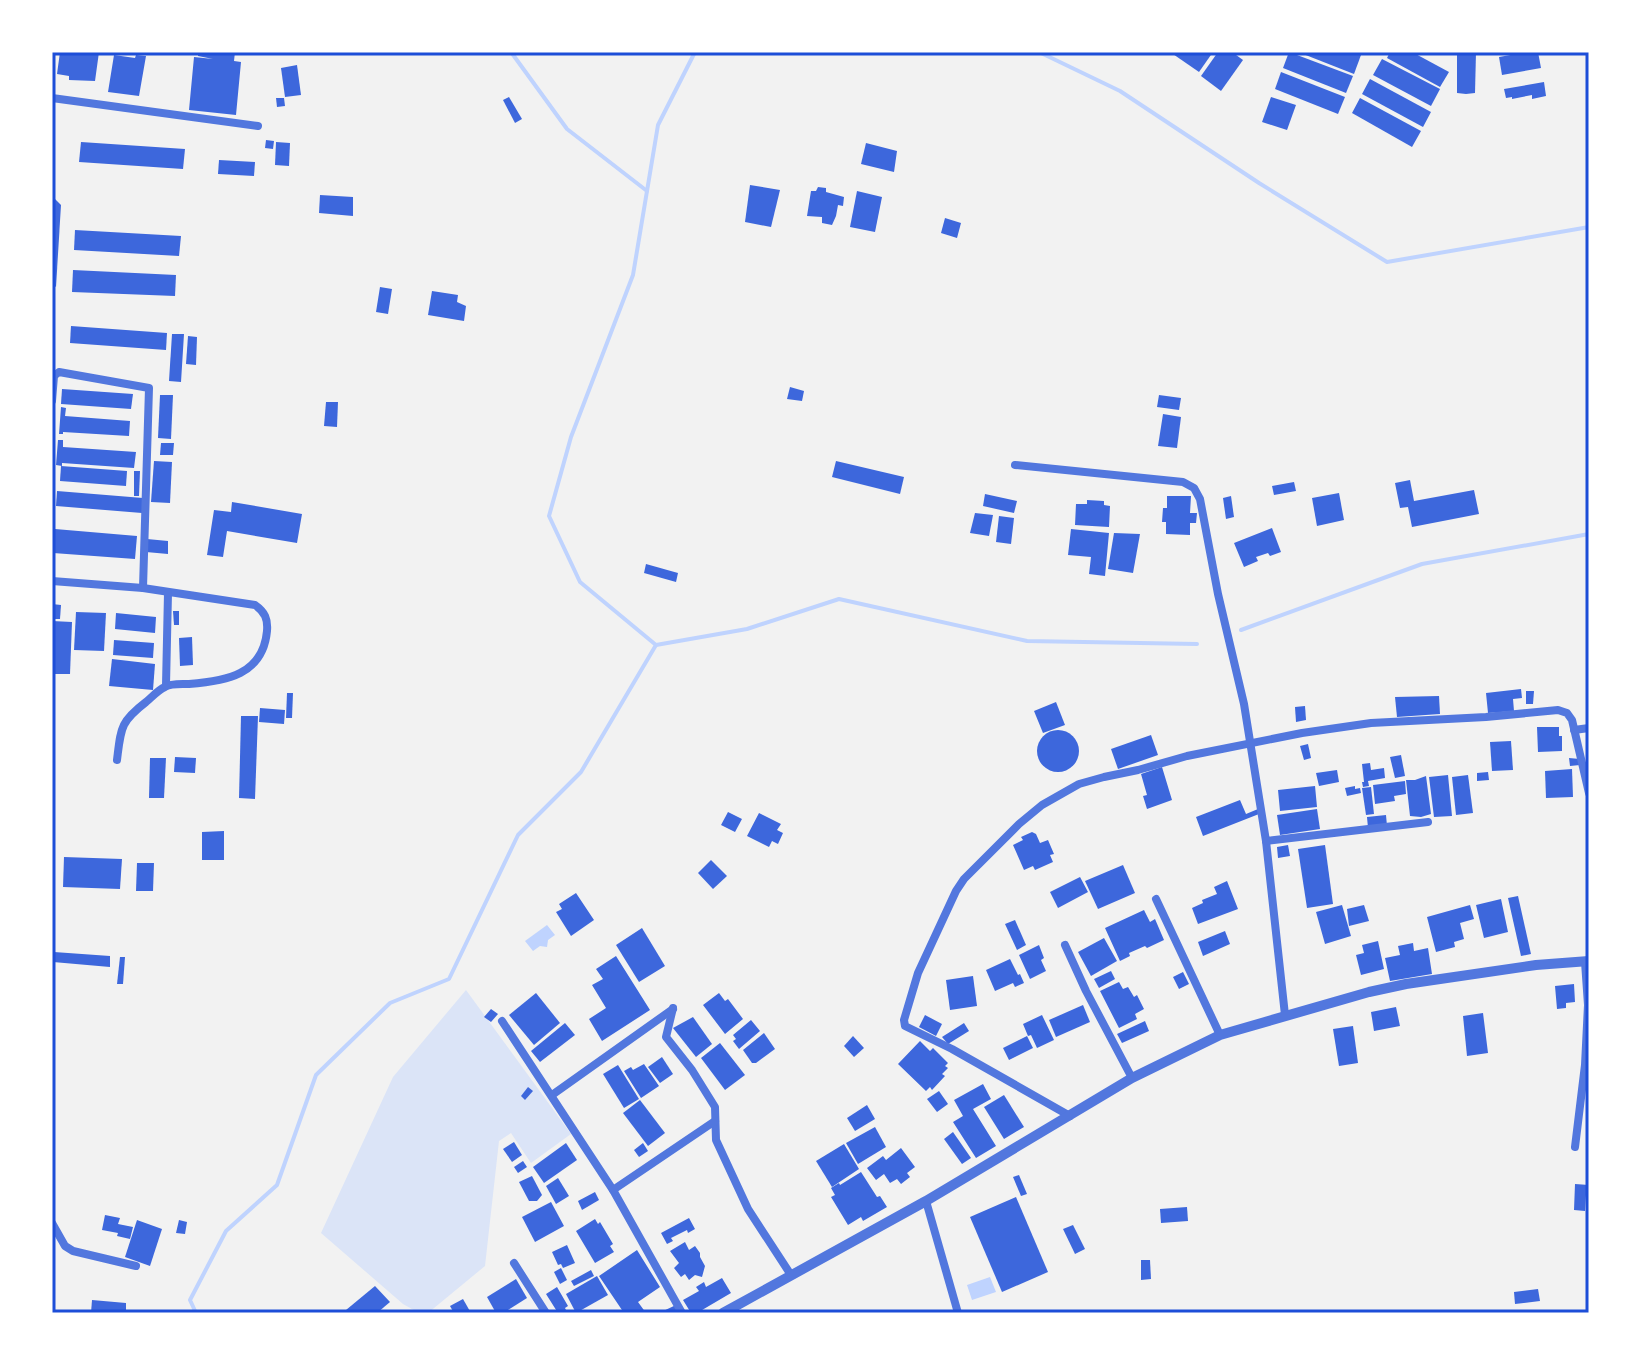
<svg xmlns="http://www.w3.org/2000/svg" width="1641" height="1365" font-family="Figtree,sans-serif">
<rect width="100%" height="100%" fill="#f2f2f2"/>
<!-- green -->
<path fill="#dbe4f7" d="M466 990 571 1134 531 1163 511 1133 499 1141 485 1266 428 1313H419L403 1304 321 1233 393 1077Z"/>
<!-- water -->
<g fill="#bfd3fe">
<path d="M547 925 555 935 548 940 547 947 540 946 533 951 525 941Z"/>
<path d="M990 1277 996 1292 972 1300 967 1285Z"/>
</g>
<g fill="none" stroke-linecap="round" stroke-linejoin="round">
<!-- stream -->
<g stroke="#bfd3fe" stroke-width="4">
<path d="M511 52 567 129 647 191"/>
<path d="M1039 52 1120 91 1259 183 1387 262 1589 227"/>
<path d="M1241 630 1422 564 1589 534"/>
<path d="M656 645 747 629 839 599 1027 641 1197 644"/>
<path d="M196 1313 190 1300 226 1231 277 1185 316 1075 390 1003 449 979 518 835 581 772 656 645 580 582 549 516 571 437 633 275 658 125 695 52"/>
</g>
</g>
<!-- building -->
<g fill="#3d67dc">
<path d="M60 52H99L95 81 69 80V76L57 74Z"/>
<path d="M198 52H235L234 61 241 62 236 115 189 110 194 57 213 59 198 56Z"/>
<path d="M1170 52H1213L1199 72Z"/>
<path d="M1218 52H1232L1243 60 1221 91 1201 76Z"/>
<path d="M1289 52 1353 76 1346 93 1283 68Z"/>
<path d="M1298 52H1352L1361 55 1354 74Z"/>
<path d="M1390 52H1412L1449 72 1440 87 1387 58Z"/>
<path d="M1457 52H1476L1475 93 1466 94 1457 93Z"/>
<path d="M1527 52H1538L1541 68 1502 75 1499 57Z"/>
<path d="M114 55 135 58 136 55 146 56 139 96 108 92Z"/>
<path d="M1382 59 1440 89 1431 106 1373 75Z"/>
<path d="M297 65 301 95 285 97 281 68Z"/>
<path d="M1281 72 1345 97 1338 114 1275 89Z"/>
<path d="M1370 79 1431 112 1423 127 1362 94Z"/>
<path d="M1544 82 1546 96 1532 99V95L1512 99V97L1506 98 1504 89Z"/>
<path d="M509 97 522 119 515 123 503 100Z"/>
<path d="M1271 97 1296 105 1287 130 1262 122Z"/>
<path d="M276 98H284L285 106 277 107Z"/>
<path d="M1360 98 1421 131 1412 147 1352 113Z"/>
<path d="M266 140 274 141 273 149 265 148Z"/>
<path d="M81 142 185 149 183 169 79 162Z"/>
<path d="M276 142 290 143 289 166 275 165Z"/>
<path d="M866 143 897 151 894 172 861 164Z"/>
<path d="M219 160 255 162 254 176 218 174Z"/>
<path d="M750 185 780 190 771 227 745 222Z"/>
<path d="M818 187 826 188V192L844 197 843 206 838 205 836 216 832 225 822 223V217L807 216 811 191H816Z"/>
<path d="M857 191 882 197 875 232 850 227Z"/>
<path d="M320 195 353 197V216L319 213Z"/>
<path d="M52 196 61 205 56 287 52 284Z"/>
<path d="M945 218 961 223 957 238 941 233Z"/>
<path d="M75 230 181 236 179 256 74 250Z"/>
<path d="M73 270 176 275 175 296 72 292Z"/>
<path d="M380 287 392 289 388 314 376 312Z"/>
<path d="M432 291 458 295 457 302 466 306 464 321 428 315Z"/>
<path d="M71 326 167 333 166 350 70 343Z"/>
<path d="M172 334H184L181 382 169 381Z"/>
<path d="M188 336 197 337 196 365 186 364Z"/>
<path d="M790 387 804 391 802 401 787 399Z"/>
<path d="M62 389 133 394 131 409 61 404Z"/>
<path d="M160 395H173L171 439 158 438Z"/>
<path d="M1159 395 1181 398 1179 410 1157 407Z"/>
<path d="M326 402H338L337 427 324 426Z"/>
<path d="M61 407 66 408 65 416 130 421 129 436 63 432V434H59Z"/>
<path d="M1163 414 1181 417 1177 448 1158 446Z"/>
<path d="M58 440H63V447L136 452 134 468 62 463V466L56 465Z"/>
<path d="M161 443H174L173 455H160Z"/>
<path d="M154 461 172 462 170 503 151 502Z"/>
<path d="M836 461 904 477 900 494 832 477Z"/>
<path d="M61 466 127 471 126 486 60 481Z"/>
<path d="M134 471H140L139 496H134Z"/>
<path d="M1410 480 1414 501 1474 490 1479 514 1412 527 1408 507 1400 508 1395 483Z"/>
<path d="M1294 482 1296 491 1274 495 1272 486Z"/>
<path d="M57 491 143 498 142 513 56 506Z"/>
<path d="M1339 493 1344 520 1317 526 1312 498Z"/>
<path d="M985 494 1017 501 1014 513 983 506Z"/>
<path d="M1167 496H1191L1190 513H1197L1196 523H1190V535L1166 534V522H1162L1163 508H1167Z"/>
<path d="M1231 496 1234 517 1226 519 1223 498Z"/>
<path d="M1087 500 1104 501V505L1110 506 1109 527 1075 525 1076 504H1087Z"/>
<path d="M232 502 302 514 297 543 227 531 223 557 207 555 214 510 231 512Z"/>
<path d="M975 513 993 515 989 536 970 533Z"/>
<path d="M999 516 1014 518 1011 544 996 542Z"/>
<path d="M1272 528 1281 552 1270 556 1268 553 1256 557 1258 561 1244 567 1234 543Z"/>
<path d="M55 529 137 536 135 559 53 553Z"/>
<path d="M1071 529 1109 533 1105 576 1089 574 1091 557 1068 555Z"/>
<path d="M1114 533 1140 534 1133 573 1108 569Z"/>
<path d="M147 539 168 541V554L146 552Z"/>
<path d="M646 564 678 573 676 582 644 573Z"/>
<path d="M52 604 61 605 60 619H52Z"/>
<path d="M173 611H179V625H174Z"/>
<path d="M76 612 106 613 104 651 74 650Z"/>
<path d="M116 613 156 617 155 633 115 629Z"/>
<path d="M52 621 72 622 70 674H52Z"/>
<path d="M192 637 193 665 180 666 179 638Z"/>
<path d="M114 640 154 643 153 658 113 655Z"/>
<path d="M112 659 155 664 153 690 109 686Z"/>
<path d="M1521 689 1522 698 1513 699 1514 711 1488 713 1486 693Z"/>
<path d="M1526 691H1534L1533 704H1526Z"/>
<path d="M287 693H293L292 718H286Z"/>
<path d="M1439 696 1440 714 1397 717 1395 697Z"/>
<path d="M1056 702 1065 725 1043 733 1034 711Z"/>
<path d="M1305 706 1306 720 1296 722 1295 707Z"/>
<path d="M260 708 285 710 284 724 259 722Z"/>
<path d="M241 716H258L255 799 239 798Z"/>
<path d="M1537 727H1559V736H1562V751L1538 752Z"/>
<circle cx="1058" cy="751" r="21"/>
<path d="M1151 735 1158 755 1118 769 1111 749Z"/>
<path d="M1511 741 1513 770 1492 771 1490 742Z"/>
<path d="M1308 744 1311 758 1304 760 1300 746Z"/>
<path d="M1401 755 1405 776 1395 778 1390 757Z"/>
<path d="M175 757 196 758 195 773 174 772Z"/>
<path d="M150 758H166L164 798H149Z"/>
<path d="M1569 758 1580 759V765L1570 766Z"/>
<path d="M1370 763 1371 770 1384 768 1385 778 1368 781 1369 786 1363 787 1362 782H1364L1362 764Z"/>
<path d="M1162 767 1172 800 1147 809 1143 796 1147 795 1141 774Z"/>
<path d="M1572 769 1573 797 1546 798 1545 771Z"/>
<path d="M1337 770 1339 782 1319 786 1316 773Z"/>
<path d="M1488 772 1489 780 1477 781V773Z"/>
<path d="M1448 775 1452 816 1434 817 1429 777Z"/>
<path d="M1468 775 1473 813 1456 815 1452 777Z"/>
<path d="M1426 776 1431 814 1421 817 1410 816 1406 780H1415Z"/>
<path d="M1405 781 1406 794 1394 796 1395 801 1375 804 1373 785Z"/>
<path d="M1315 786 1317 807 1280 811 1278 790Z"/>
<path d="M1355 786V789L1360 788 1361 793 1347 796 1345 788Z"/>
<path d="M1371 787 1374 814 1366 815 1362 788Z"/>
<path d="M1240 800 1246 814 1258 809 1259 814 1203 836 1196 817Z"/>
<path d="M1317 809 1320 829 1280 835 1277 815Z"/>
<path d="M728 812 742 819 735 832 721 825Z"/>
<path d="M759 813 781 824 777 830 783 833 778 844 772 841 769 847 747 836Z"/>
<path d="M1386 815 1387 826 1368 828 1367 817Z"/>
<path d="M224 831V860H202V832Z"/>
<path d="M1032 832 1036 834 1040 843 1048 840 1054 854 1050 855 1053 862 1035 870 1033 866 1024 870 1013 845 1023 840 1021 837Z"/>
<path d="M1288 845 1290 856 1278 858 1277 847Z"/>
<path d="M1325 845 1333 904 1307 908 1298 849Z"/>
<path d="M64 857 122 859 120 889 63 887Z"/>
<path d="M711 860 727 876 713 889 698 873Z"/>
<path d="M137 863H154L153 891H136Z"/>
<path d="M1123 865 1135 893 1098 909 1085 881Z"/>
<path d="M1080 877 1088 892 1058 908 1050 892Z"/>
<path d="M1227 881 1238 909 1198 924 1192 908 1203 903 1202 900 1217 894 1214 887Z"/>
<path d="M576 893 594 920 571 936 556 912 562 909 559 904Z"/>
<path d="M1518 896 1531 954 1521 956 1508 898Z"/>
<path d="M1501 899 1508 932 1484 938 1476 905Z"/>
<path d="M1342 905 1351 936 1325 944 1316 912Z"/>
<path d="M1364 905 1369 921 1349 926 1347 909Z"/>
<path d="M1470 905 1474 919 1460 923 1464 939 1454 942 1455 947 1436 952 1427 917Z"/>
<path d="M1144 910 1150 922 1155 919 1164 940 1147 948 1145 946 1129 953 1130 956 1120 961 1105 928Z"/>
<path d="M1015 920 1026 945 1017 950 1005 924Z"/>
<path d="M642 928 665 966 639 982 616 945Z"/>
<path d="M1225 931 1230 944 1203 956 1198 942Z"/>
<path d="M1104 938 1117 961 1091 976 1078 952Z"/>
<path d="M1378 941 1384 969 1361 975 1356 955 1364 953 1362 945Z"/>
<path d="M1413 943 1414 951 1428 948 1432 974 1390 981 1385 958 1400 955 1398 946Z"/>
<path d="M1039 945 1044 958 1041 960 1046 971 1030 979 1019 955Z"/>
<path d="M54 952 110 956V967L53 962Z"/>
<path d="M616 956 650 1010 602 1041 589 1019 606 1008 592 985 603 979 596 969Z"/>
<path d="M120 957H125L123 984H117Z"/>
<path d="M1010 959 1018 975 1020 974 1024 983 1015 987 1013 983 995 991 986 970Z"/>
<path d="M1111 971 1115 979 1099 988 1094 979Z"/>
<path d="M1183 972 1189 984 1179 989 1173 977Z"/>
<path d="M973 976 977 1006 950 1010 946 980Z"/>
<path d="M1119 982 1123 989 1128 987 1134 997 1137 995 1144 1009 1135 1014 1137 1019 1119 1028 1100 991Z"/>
<path d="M1574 984 1575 1002 1566 1003V1008L1557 1009 1555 986Z"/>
<path d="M536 993 560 1023 534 1045 509 1015Z"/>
<path d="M719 993 725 1001 728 999 743 1019 725 1034 703 1005Z"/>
<path d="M1083 1005 1090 1022 1056 1037 1049 1020Z"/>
<path d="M1396 1007 1400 1026 1374 1031 1371 1012Z"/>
<path d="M491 1009 498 1014 491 1022 484 1017Z"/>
<path d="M1483 1013 1488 1053 1467 1056 1463 1016Z"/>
<path d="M925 1015 942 1024 936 1036 919 1027Z"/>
<path d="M1042 1015 1054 1040 1037 1048 1031 1035 1028 1036 1023 1024Z"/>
<path d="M693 1017 712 1044 696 1057 673 1028Z"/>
<path d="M751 1020 760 1031 739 1049 733 1041 736 1039 733 1035Z"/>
<path d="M1145 1021 1149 1031 1122 1043 1117 1034Z"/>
<path d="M565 1023 575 1035 540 1062 531 1051Z"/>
<path d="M964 1023 969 1031 948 1044 942 1037Z"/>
<path d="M1353 1026 1358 1063 1339 1066 1333 1029Z"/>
<path d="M764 1033 775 1049 756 1063H752L743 1050Z"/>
<path d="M853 1036 864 1048 854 1057 844 1046Z"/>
<path d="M1027 1036 1033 1048 1009 1060 1003 1048Z"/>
<path d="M920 1041 930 1051 933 1048 948 1063 945 1066 948 1068 942 1074 945 1076 932 1090 930 1087 926 1091 898 1064Z"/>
<path d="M720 1043 745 1075 725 1090 701 1058Z"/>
<path d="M662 1057 673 1074 660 1083 648 1067Z"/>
<path d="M644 1064 659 1086 641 1098 624 1071 631 1067 633 1070Z"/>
<path d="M618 1065 639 1099 624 1108 603 1074Z"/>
<path d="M983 1084 991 1099 973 1109 996 1146 976 1158 953 1122 963 1116 954 1100Z"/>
<path d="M528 1087 533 1091 525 1100 521 1096Z"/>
<path d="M939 1091 948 1104 937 1112 927 1099Z"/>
<path d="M1004 1095 1024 1127 1004 1139 984 1107Z"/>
<path d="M640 1100 665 1133 648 1146 623 1113Z"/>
<path d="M867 1105 875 1119 855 1131 847 1118Z"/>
<path d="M875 1127 886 1147 858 1164 846 1143Z"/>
<path d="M953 1132 971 1158 962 1164 944 1139Z"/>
<path d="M514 1142 522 1155 512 1162 503 1149Z"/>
<path d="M566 1143 577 1160 544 1183 533 1167Z"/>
<path d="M643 1143 648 1151 639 1157 634 1150Z"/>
<path d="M844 1144 859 1169 832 1187 816 1161Z"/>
<path d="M901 1148 915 1167 907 1173 910 1177 901 1184 897 1179 890 1183 884 1174 876 1180 867 1168 883 1156 886 1160Z"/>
<path d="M523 1161 527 1167 518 1173 514 1167Z"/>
<path d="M861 1172 877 1197 880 1196 887 1207 863 1221 861 1217 848 1225 831 1197 835 1195 831 1188 839 1183 840 1185Z"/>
<path d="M1019 1175 1027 1194 1021 1196 1013 1177Z"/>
<path d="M532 1176 542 1195 537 1201H529L519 1182Z"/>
<path d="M558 1178 569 1196 556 1204 546 1186Z"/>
<path d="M1575 1184 1589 1185V1196L1586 1195 1585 1211 1574 1210Z"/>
<path d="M595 1192 599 1200 582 1210 578 1201Z"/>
<path d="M1016 1197 1048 1272 1002 1292 970 1217Z"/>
<path d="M551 1202 564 1226 535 1242 522 1217Z"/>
<path d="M1187 1207 1188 1221 1161 1223 1160 1209Z"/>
<path d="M105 1215 120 1218 118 1224 133 1227 130 1239 117 1236 118 1233 102 1230Z"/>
<path d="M689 1218 695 1229 688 1233 687 1230 671 1238 673 1241 667 1244 661 1233Z"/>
<path d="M595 1219 598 1224 600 1222 613 1244 610 1246 614 1252 595 1263 576 1231Z"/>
<path d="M137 1220 162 1229 150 1266 125 1257Z"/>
<path d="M179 1220 187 1222 185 1234 176 1233Z"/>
<path d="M1073 1225 1085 1249 1075 1254 1063 1229Z"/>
<path d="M685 1242 689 1250 695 1246 700 1253V1257L705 1266 702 1277 695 1275 689 1280 685 1274 681 1277 674 1268 679 1263 670 1251Z"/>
<path d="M567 1245 575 1263 563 1268 561 1264 558 1265 552 1252Z"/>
<path d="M637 1250 660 1287 638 1302 646 1313H624L599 1276Z"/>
<path d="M1141 1260H1150L1151 1279 1141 1280Z"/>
<path d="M561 1268 567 1280 560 1284 554 1272Z"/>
<path d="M591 1270 594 1276 574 1286 571 1281Z"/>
<path d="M597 1276 608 1295 576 1313 566 1294Z"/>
<path d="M722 1278 731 1293 697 1313H691L683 1300 699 1291 696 1287 704 1282 706 1287Z"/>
<path d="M516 1279 527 1298 503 1313H496L487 1297Z"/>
<path d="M375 1286 390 1302 377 1313H348L346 1310Z"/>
<path d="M557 1287 568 1306 565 1308 567 1312 565 1313H558L546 1294Z"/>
<path d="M1538 1289 1540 1301 1515 1304 1514 1292Z"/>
<path d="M463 1299 471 1313H454L450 1306Z"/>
<path d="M92 1300 126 1303V1313H91Z"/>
<path d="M676 1305 680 1313H659Z"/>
</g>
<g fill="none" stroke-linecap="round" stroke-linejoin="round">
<!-- minor -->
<g stroke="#5277de" stroke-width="8">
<path d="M52 98 258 126"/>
<path d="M52 401 54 376 59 372 149 388 143 588"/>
<path d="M1015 465 1183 482 1194 488 1200 499 1218 594 1244 704 1266 841 1285 1015"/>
<path d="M52 581 143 588 255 605C265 612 268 619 267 631 263 675 226 681 189 684 182 684 171 683 165 687 158 690 152 697 146 702 120 722 121 728 117 760"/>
<path d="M166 685 168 593"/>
<path d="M1574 730 1589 728"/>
<path d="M1266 841 1428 822"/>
<path d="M1156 899 1220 1035"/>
<path d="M1065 945 1086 991 1132 1078"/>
<path d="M673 1008 666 1037 692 1070 715 1107 716 1140 748 1209 791 1275"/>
<path d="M502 1021 613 1190 682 1313"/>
<path d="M552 1095 673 1009"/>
<path d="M1070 1116 952 1049 905 1026 904 1020 918 973 956 891 964 879 1019 824 1042 805 1079 784 1104 777 1138 770 1187 756 1302 733 1371 723 1486 717 1558 710 1567 713 1572 720 1589 793"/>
<path d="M1575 1147 1585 1065 1588 1005 1585 962"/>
<path d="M613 1190 715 1121"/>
<path d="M926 1201 958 1313"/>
<path d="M52 1223 65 1246 73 1251 136 1266"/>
<path d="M514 1263 546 1313"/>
</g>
<!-- tertiary -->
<path stroke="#5277de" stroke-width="10" d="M723 1313 926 1201 1132 1078 1220 1035 1369 992 1406 984 1536 965 1589 961"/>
</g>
<!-- border -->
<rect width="1641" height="1365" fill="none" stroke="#ffffff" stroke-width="108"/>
<rect x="54" y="54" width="1533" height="1257" fill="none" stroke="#1d4ed8" stroke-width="3"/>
</svg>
